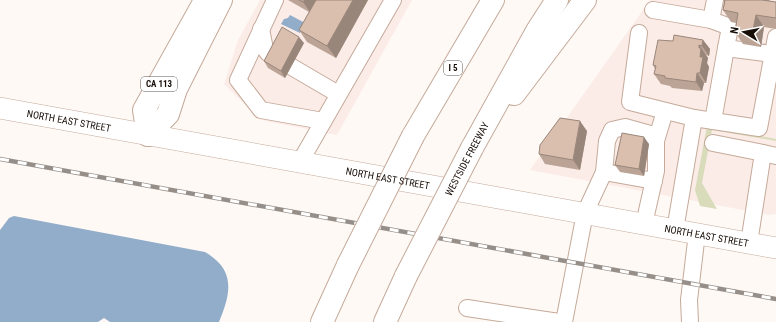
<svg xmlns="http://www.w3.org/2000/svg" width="776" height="322" font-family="'Roboto Condensed',sans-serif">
<rect width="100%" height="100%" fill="#fef9f5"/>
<!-- commercial -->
<g fill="#fcece8">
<path d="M260 0H412L337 135 261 120 224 84 238 40Z"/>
<path d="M650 0H776V214L769 215 530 170Z"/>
</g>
<!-- green -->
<path fill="#d9dcbb" d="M707 126 776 139V141L712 130 702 183 717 209 700 206 695 190Z"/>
<!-- water -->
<g fill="#92adca">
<path d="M290 15 305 23 300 33 281 24 284 19 288 18Z"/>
<path d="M14 216 205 252C236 270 231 293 219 322H110L104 318 98 322H0V230L9 218Z"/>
</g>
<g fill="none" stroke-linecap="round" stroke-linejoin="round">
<defs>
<g id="minor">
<path d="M275 0 238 80 261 110 323 121"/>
<path d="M715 0 711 20 730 27 726 48 772 54"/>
<path d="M653 10 711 20"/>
<path d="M261 29 265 49 268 53 338 94"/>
<path d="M639 33 630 102 694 118"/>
<path d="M713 121 726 48"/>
<path d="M656 141 665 111"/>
<path d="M713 143 763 153"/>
<path d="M300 162 393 0"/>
<path d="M604 172 654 181"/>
<path d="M675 230 694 118 759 128 776 37"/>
<path d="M749 243 763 153 776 156"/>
<path d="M467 308 559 322"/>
<path d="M564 322 585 213 604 172 607 141 612 130 625 127 650 134 656 141V171L644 224"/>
<path d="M690 322 689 300 697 233"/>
</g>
<g id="major">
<path id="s1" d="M0 108 776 248"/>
</g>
<g id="highway">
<path d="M514 94 585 0"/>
<path d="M148 135 168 114 176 89 221 0"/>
<path d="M148 135 144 110 202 6"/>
<path d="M413 136 493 0"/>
<path d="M472 148 537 31 557 0"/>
<path d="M322 322 348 265"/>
<path d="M385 322 406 276"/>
</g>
</defs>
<!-- minor casing -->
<use href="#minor" stroke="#c5aa9a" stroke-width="18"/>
<!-- major casing -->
<use href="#major" stroke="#c5aa9a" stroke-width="22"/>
<!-- highway casing -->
<use href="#highway" stroke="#c5aa9a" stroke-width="24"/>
<!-- minor -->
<use href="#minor" stroke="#fff" stroke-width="16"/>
<!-- major -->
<use href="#major" stroke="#fff" stroke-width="21"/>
<!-- highway -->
<use href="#highway" stroke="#fff" stroke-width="22"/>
<defs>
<path id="rail" d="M0 159 776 299"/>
</defs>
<!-- rail casing -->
<use href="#rail" stroke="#958e89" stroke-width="4.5"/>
<!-- rail -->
<use href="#rail" stroke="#fff" stroke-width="3" stroke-dasharray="9" stroke-linecap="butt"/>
<defs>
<g id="highway-bridge">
<path d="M348 265 413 136"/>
<path d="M406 276 472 148"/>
</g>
</defs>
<!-- highway-bridge casing -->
<use href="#highway-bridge" stroke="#c5aa9a" stroke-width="24" stroke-linecap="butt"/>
<!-- highway-bridge -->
<use href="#highway-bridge" stroke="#fff" stroke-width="22"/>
</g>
<!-- wall -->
<g fill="#bba496">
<path d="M288 0H368L336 58 307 42 299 30 309 12Z"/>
<path d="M723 0H770L769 1 776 2V29L764 27 761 47 743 44 735 32 736 23 731 22 723 10 724 2Z"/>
<path d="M703 40 710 49 709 56 706 55 708 58 707 63 709 67 706 83H704L702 91 672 88 670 86 661 84 654 74 655 69 653 65 673 41Z"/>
<path d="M304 43 285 78 268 68 264 61Z"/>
<path d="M587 131 580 170 545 164 539 154Z"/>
<path d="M649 144 644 176 620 172 615 165Z"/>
</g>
<!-- shaded-wall -->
<g fill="#99867a">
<path d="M305 0H317L310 12 303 2Z"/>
<path d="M353 0H368L336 58 327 46Z"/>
<path d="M756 15 764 27 761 47 752 35Z"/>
<path d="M299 37 304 43 285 78 281 71Z"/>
<path d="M703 40 710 49 709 56 702 46Z"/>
<path d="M699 45 708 58 707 63 709 67 706 83 700 73Z"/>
<path d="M697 73 704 83 702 91 696 82Z"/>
<path d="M580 121 587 131 580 170 573 160Z"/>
<path d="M644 137 649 144 644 176 639 169Z"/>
</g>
<!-- building -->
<g fill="#dabfaf" stroke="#99867a">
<path d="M299 0H305L303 2Z"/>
<path d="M316 0H353L327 46 299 30Z"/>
<path d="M725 0H762L776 2V18L756 15 752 35 735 32 738 13 723 10Z"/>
<path d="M282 27 299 37 281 71 264 61Z"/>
<path d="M674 35 703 40 702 46 699 45V48H701L700 57H703L700 73H697L696 82 665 78V76L654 74 656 66 653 65 658 40 673 41Z"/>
<path d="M560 118 580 121 573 160 539 154 540 145Z"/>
<path d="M622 133 644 137 639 169 615 165Z"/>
</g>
<g text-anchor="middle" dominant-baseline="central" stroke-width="3.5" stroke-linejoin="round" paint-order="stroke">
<!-- shield labels -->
<g fill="#fff" stroke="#5c5651" stroke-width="1">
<rect x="444" y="61" width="18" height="14" rx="3"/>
<rect x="141" y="77" width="36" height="14" rx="3"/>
</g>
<g font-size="9" font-weight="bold" fill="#160d07">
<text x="453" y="68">I 5</text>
<text x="159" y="84">CA 113</text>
</g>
<!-- street labels -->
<g font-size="10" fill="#160d07" stroke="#fff">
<text stroke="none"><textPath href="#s1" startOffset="70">NORTH EAST STREET</textPath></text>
<text transform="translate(467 159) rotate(-62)">WESTSIDE FREEWAY</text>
<text stroke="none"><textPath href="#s1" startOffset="394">NORTH EAST STREET</textPath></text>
<text stroke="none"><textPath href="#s1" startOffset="718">NORTH EAST STREET</textPath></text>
</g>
</g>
<!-- north arrow -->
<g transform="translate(744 32) rotate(280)" stroke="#ffffff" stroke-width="3" paint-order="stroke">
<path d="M0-3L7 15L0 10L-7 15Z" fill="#160d07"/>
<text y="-6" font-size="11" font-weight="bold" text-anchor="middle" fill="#160d07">N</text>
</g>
</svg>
